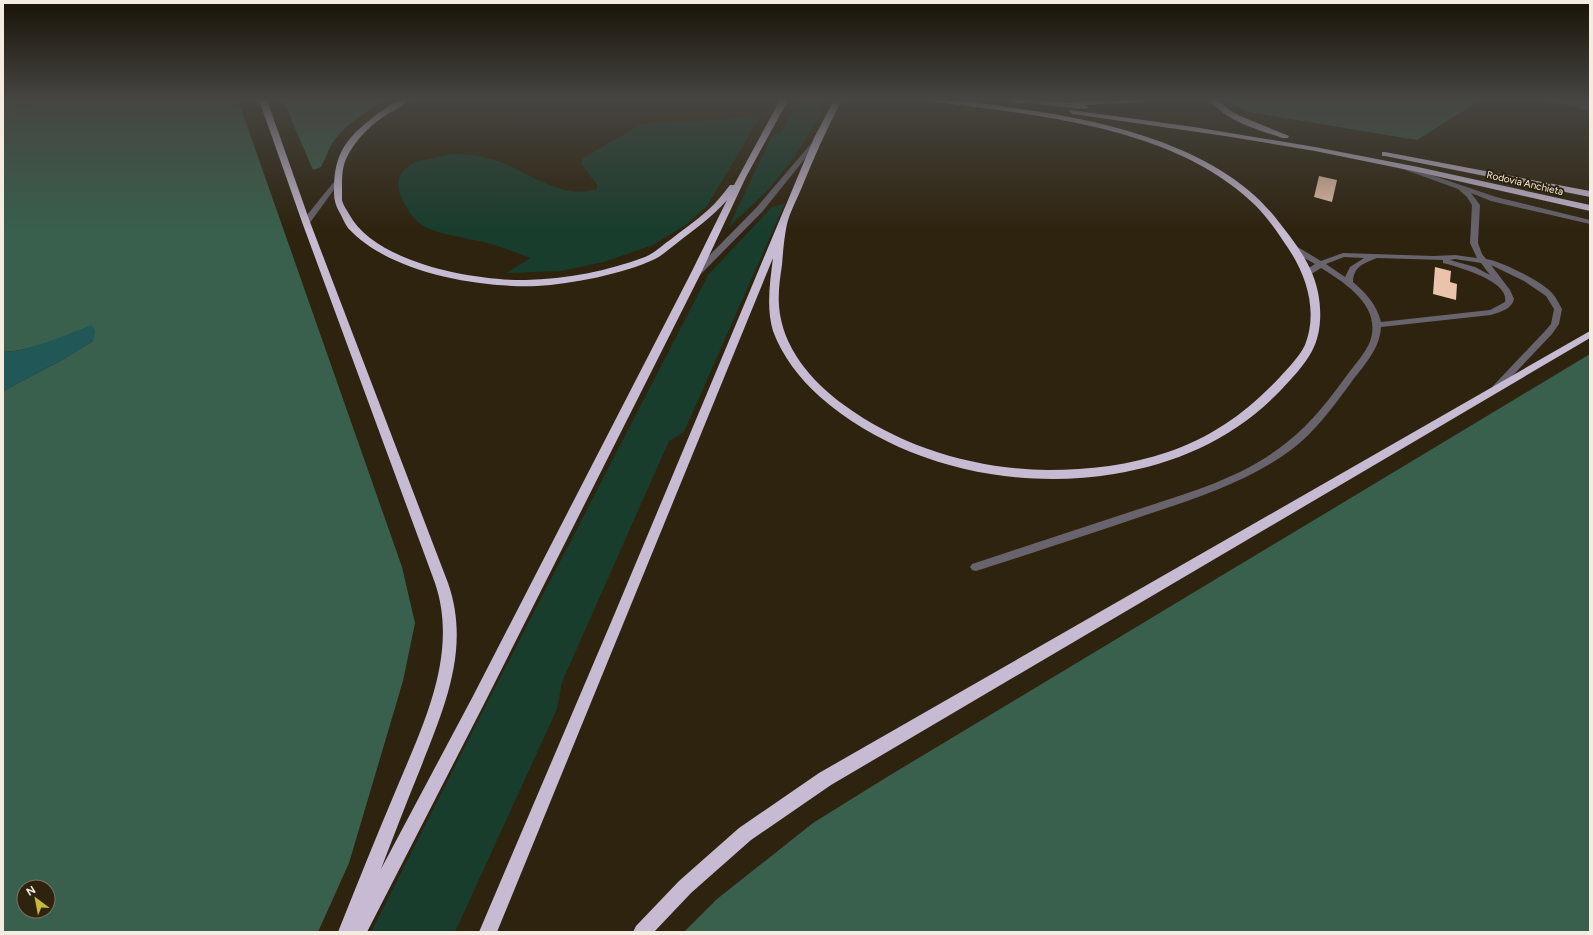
<svg xmlns="http://www.w3.org/2000/svg" width="1593" height="935" font-family="Figtree,sans-serif">
<rect width="100%" height="100%" fill="#2e230e"/>
<!-- green -->
<g fill="#183d2c">
<path d="M798 100H823L820 106 823 111 795 156 768 190 728 228 773 134 781 133Z"/>
<path d="M751 116 759 119 707 206 687 224 653 245 604 262 561 271 507 273 530 258C516 253 501 246 487 243 469 238 437 235 422 225 411 218 395 193 399 179 401 171 411 163 419 161 430 159 441 156 452 154 461 153 481 157 491 159 525 168 559 201 597 189V185L581 163 583 158 641 124 658 122 723 120Z"/>
<path d="M785 203 684 432 669 441 562 682 557 709 455 932H371L486 705 708 275 771 208Z"/>
</g>
<!-- forest -->
<g fill="#38604c" fill-rule="evenodd">
<path d="M3 100H238L402 567 415 623 403 681 349 863 318 932H3V391L60 361 93 341 92 326C68 335 28 352 3 352ZM24 887H48V911H24Z"/>
<path d="M283 100H387C366 111 342 126 330 147 327 154 324 161 321 167L313 170Z"/>
<path d="M1227 100H1474L1473 105 1417 140 1249 112 1232 105Z"/>
<path d="M1544 100H1590V111Z"/>
<path d="M1590 354V932H684L717 899 813 823 887 777Z"/>
</g>
<!-- water -->
<path fill="#215757" d="M92 325 95 331 93 341 60 361 3 391V352C28 352 68 334 92 325Z"/>
<!-- building -->
<g fill="#ebc2ac">
<path d="M1319 176 1337 180 1332 202 1314 197Z"/>
<path d="M1435 267 1451 271 1450 282 1457 284 1456 300 1433 294Z"/>
</g>
<g fill="none" stroke-linecap="round" stroke-linejoin="round">
<!-- path -->
<path stroke="#877e6d" stroke-width="1.5" stroke-dasharray="0.5 2" stroke-linecap="butt" d="M3 117 61 100"/>
<!-- service -->
<g fill="#68636d" fill-rule="evenodd">
<path d="M815 139 820 140 762 212 698 277H692V273L756 208Z"/>
<path d="M1402 165 1496 197 1590 220V224L1491 201 1471 193 1480 205 1478 243 1482 254 1486 259C1501 261 1543 282 1552 293 1556 297 1559 304 1562 309L1559 324 1552 334 1500 389 1497 390 1492 387 1546 330 1551 324 1554 309 1546 296 1524 281 1491 265 1510 290 1514 299C1512 309 1500 312 1491 315L1381 327C1380 350 1362 367 1350 384 1332 408 1315 432 1291 450 1245 484 1190 500 1137 518 1083 536 1030 554 976 571L972 570 970 567 972 564C1026 546 1081 528 1136 510 1187 493 1243 478 1286 443 1312 423 1331 397 1350 371 1357 362 1364 354 1369 344 1384 308 1347 284 1321 268L1310 275H1304V271L1315 264 1290 250V246H1296L1321 261 1343 253 1434 256 1455 255 1477 258 1470 243 1472 205 1467 197 1458 189 1400 168 1399 167ZM1344 257 1364 258 1350 267 1345 277 1326 264ZM1377 258 1443 260V263C1458 267 1510 281 1505 302L1490 310 1381 322C1377 305 1366 293 1353 282 1354 266 1363 264 1377 258ZM1455 259 1481 263 1490 275 1475 267 1450 260Z"/>
<path d="M335 182 338 184 309 224H303V220L333 183Z"/>
</g>
<!-- motorway -->
<g fill="#c7bad3" fill-rule="evenodd">
<path d="M259 100H267L310 222 448 583C471 648 444 708 421 767 407 801 394 835 381 869L472 698 690 275 727 200C712 217 695 229 677 243 669 249 663 255 655 259 623 274 572 284 537 286 479 288 389 273 348 228 345 224 343 219 341 215 336 206 334 201 334 192 334 169 337 152 354 134 364 124 388 104 401 100 403 99 407 100 410 100 404 105 396 109 389 113 372 124 355 139 346 159 342 168 342 178 342 188 342 192 342 196 342 200 343 205 347 210 349 214 375 263 475 281 526 280 566 279 608 271 645 257 655 253 661 246 670 240 682 230 696 221 708 210 716 203 723 194 730 185H734L780 100H788L746 177 700 275 482 708 367 932H338C356 887 374 842 393 797 420 731 460 657 435 583L302 222Z"/>
<path d="M834 100H842C827 128 814 157 802 187 797 199 790 212 787 224 784 238 783 252 782 265 780 278 778 292 779 306 782 347 811 381 844 405 903 448 975 469 1048 470 1089 470 1130 465 1168 452 1214 436 1247 412 1280 377 1289 367 1299 357 1305 345 1318 312 1307 276 1288 248 1278 233 1268 218 1255 205 1175 127 1042 116 937 102L933 100C960 100 986 104 1013 108 1100 119 1218 145 1275 217 1288 234 1304 253 1312 273 1322 296 1324 329 1312 351 1304 366 1292 378 1281 390 1235 438 1179 463 1114 474 1012 491 897 465 819 396 800 379 782 356 773 331 766 307 770 282 773 258L497 932H479L612 620 814 138Z"/>
<path d="M1010 100H1037L1072 103 1075 101 1146 100 1142 102 1085 105 1089 107 1085 109 1014 102Z"/>
<path d="M1210 100H1218L1231 111 1240 116 1289 136 1288 138H1282C1257 129 1227 122 1210 100Z"/>
<path d="M1070 110 1194 127 1315 147 1418 167 1590 205V211L1418 172 1315 151 1225 136 1073 114 1069 112Z"/>
<path d="M1382 152H1385L1590 191V197L1385 156H1382Z"/>
<path d="M1590 331V338L831 785 751 840 691 893 654 932H633L636 926 679 881 739 828 819 773Z"/>
</g>
</g>
<!-- sky -->
<linearGradient id="sky" x2="0" y2="1"><stop stop-color="#191308"/><stop offset="0.43" stop-color="#464541"/><stop offset="1" stop-color="#464541" stop-opacity="0"/></linearGradient>
<rect width="1593" height="231" fill="url(#sky)"/>
<g text-anchor="middle" dominant-baseline="central" stroke-width="4" stroke-linejoin="round" paint-order="stroke">
<!-- far-street labels -->
<g font-size="10" fill="#f4ece0" stroke="#2e230e">
<text transform="translate(1525 183) rotate(13)">Rodovia Anchieta</text>
</g>
</g>
<!-- border -->
<rect width="1593" height="935" fill="none" stroke="#f4ece0" stroke-width="8"/>
<!-- north arrow -->
<g transform="translate(36 899) rotate(328)"><circle r="19" fill="#2e230e" stroke="#7d7362"/>
<path d="M0-3L7 15L0 10L-7 15Z" fill="#c8bb3b"/>
<text y="-6" font-size="11" font-weight="bold" text-anchor="middle" fill="#f4ece0">N</text>
</g>
</svg>
